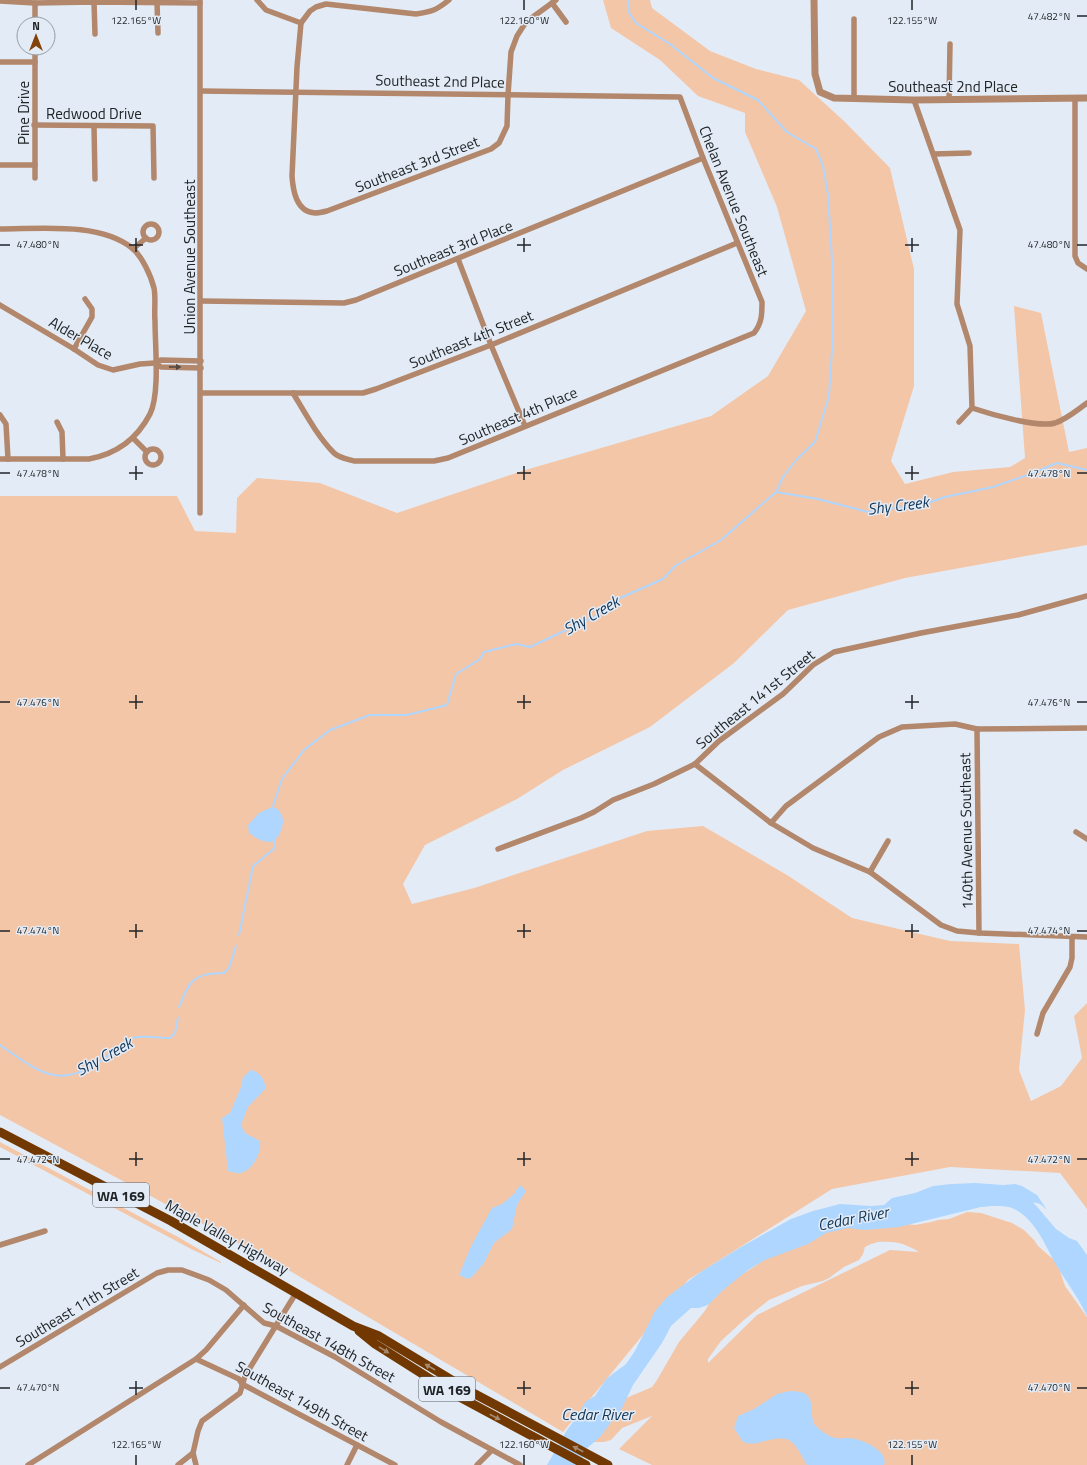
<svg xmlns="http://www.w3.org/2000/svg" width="1087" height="1465" font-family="'Titillium Web',sans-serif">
<rect width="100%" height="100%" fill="#e3ecf6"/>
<!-- green -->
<g fill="#f4c6a8" fill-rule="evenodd">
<path d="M603 0H650L652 8 710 51 756 69 799 80 845 122 890 168 914 269V386L891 461 905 484 953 472 1010 467 1025 458 1014 306 1041 313 1069 452 1087 448V545L905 578 788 610 734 663 650 727 563 770 517 799 425 845 403 884 412 904 474 888 647 831 703 826 787 875 852 918 950 941 1019 944 1025 1010 1019 1070 1031 1101 1061 1086 1082 1058 1074 1016 1087 1003V1209L1060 1173 950 1167 832 1189 688 1280 563 1432 290 1271 0 1115V496H177L195 531 236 533 237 498 257 478 320 483 397 513 522 471 711 416 768 376 806 311 777 207 745 132V113L698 96 660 60 611 28Z"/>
<path d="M0 1142 178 1237 221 1262V1263L193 1250 0 1147Z"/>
<path d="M967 1212 981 1213 1012 1223 1024 1230 1034 1240 1038 1246 1054 1260 1058 1265 1065 1286 1087 1317V1465H652L619 1449 652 1416 622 1428 611 1440 604 1442H589L624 1399 652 1387 657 1380 679 1342 704 1312 718 1290 812 1229 900 1223 915 1225 931 1222 938 1220 949 1219ZM878 1242C896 1241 904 1243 919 1252L890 1250 757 1315 708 1363V1359L721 1341 745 1319 769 1300 802 1286 823 1281 829 1278 844 1267 859 1260 863 1254 865 1247 871 1244Z"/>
</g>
<!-- water -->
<g fill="#aed6ff">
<path d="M272 807 278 809C280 812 283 817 283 821 283 827 278 842 270 842 262 842 256 838 249 833L248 825 259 813Z"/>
<path d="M251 1070C260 1072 264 1079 266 1088L248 1107 241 1125 245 1133 260 1141C262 1152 253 1170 241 1173 237 1174 233 1172 228 1171L222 1118 230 1113 241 1087 243 1077Z"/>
<path d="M975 1183 1003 1185 1015 1184 1022 1186 1037 1195 1047 1210 1040 1204 1033 1202 1056 1229 1069 1238 1077 1241 1087 1255V1316C1079 1299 1068 1284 1058 1268 1046 1248 1036 1218 1012 1208 1003 1205 991 1206 981 1207L899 1227 864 1230 848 1228 826 1233 808 1244 765 1260 748 1270 722 1291 708 1305 699 1308H691L671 1326 662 1343 633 1385 622 1408 600 1437 585 1450 580 1465H547L567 1430 579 1414 585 1402 595 1396 606 1379 626 1364 635 1351 655 1311 667 1297 702 1271 741 1247 791 1219 813 1211 840 1204 871 1206 884 1205 892 1198 915 1193 933 1186 951 1184Z"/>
<path d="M520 1185 526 1191 517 1205 512 1229 494 1243 484 1263 472 1277 467 1279 459 1275 472 1244 492 1208 502 1204 514 1194Z"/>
<path d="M790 1391C818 1391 808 1405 814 1424 820 1430 827 1436 835 1438 839 1439 844 1438 848 1438 860 1439 870 1443 879 1451 883 1455 886 1459 884 1465H807C792 1439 792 1434 761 1442 754 1444 750 1444 743 1442L734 1428 738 1416 754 1409 777 1394Z"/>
</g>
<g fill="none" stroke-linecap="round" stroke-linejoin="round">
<!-- stream -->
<g stroke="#aed6ff" stroke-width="2">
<path d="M628 0V11L636 23 670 44 713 78 758 100 787 132 816 149 823 166 828 195 832 260V350L829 396 815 442 796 460 783 477 776 492"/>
<path d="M272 809 282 779 304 750 330 730 370 715H407L447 705 456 674 480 659 484 652 516 644 530 647 598 615 620 598 663 579 675 566 721 540 776 492 818 499 868 512 925 504 945 497 993 487 1033 473 1057 463 1087 470"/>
<path d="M239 935 253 866 275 848 274 839"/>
<path d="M179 1007C182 1000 186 989 191 983 199 974 212 973 224 973L229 968 236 946"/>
<path d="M0 1045C43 1075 60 1091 109 1055 117 1049 123 1041 133 1038 141 1035 161 1038 170 1038L175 1033 178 1018"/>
</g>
<!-- minor -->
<g stroke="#b2876b" stroke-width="5.5">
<path d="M257 0 266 10 301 23"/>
<path d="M449 0C437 10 431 12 416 14L326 4 316 7 310 11 301 23 297 67 292 176C293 190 296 212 315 213 319 213 323 212 327 211L491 149 499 143 507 126 508 95 511 52 517 36 526 22 556 0"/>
<path d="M0 1 35 3 94 2 200 3"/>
<path d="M94 2 95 34"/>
<path d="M157 2 158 33"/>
<path d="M35 3V24"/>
<path d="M552 3 566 22"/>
<path d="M854 19V99"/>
<path d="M35 48V178"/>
<path d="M0 62H35"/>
<path d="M201 91 680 97 703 158 762 302C762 314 762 323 754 333L448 458 434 461H354C348 459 339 458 334 453 318 437 305 413 293 393"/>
<path d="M1075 98V256L1078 263 1087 269"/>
<path d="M914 100 960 230 957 304 970 346 972 408 959 422"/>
<path d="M949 100 950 44"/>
<path d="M34 125 153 126 154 178"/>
<path d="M94 126 95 179"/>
<path d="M934 154 969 153"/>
<path d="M0 165H35"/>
<circle cx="151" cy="232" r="8"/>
<path d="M0 229C41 229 99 222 132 248 142 256 151 276 154 288 156 298 154 310 155 321 155 345 160 394 150 414 137 439 116 454 89 459H0"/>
<path d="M133 249 146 238"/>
<path d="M458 259 491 345 525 426"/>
<path d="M201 301 344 303 356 300 703 158"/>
<path d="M0 305 74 349 98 365 113 370 140 364 155 363"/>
<path d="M74 349 92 317V309L85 299"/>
<path d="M201 361 161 360 155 363 161 367 201 368"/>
<path d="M201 393H363L376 389 491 345 737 243"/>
<path d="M972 408C990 414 1038 428 1055 423 1067 419 1077 410 1087 403"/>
<path d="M0 415 6 424 8 459"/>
<path d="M57 422 62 432 63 459"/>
<path d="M133 438 147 452"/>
<circle cx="153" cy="457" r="8"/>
<path d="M200 513V0"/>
<path d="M977 729 979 933"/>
<path d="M695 764 771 823 813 848 870 872 941 925 957 931 979 933 1087 937"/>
<path d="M771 823 786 806 879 737 902 727 955 724 977 729 1087 728"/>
<path d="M1076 832 1087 839"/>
<path d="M498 849 581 818 594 812 613 800 654 784 695 764 719 741 783 694 813 665 834 652 921 633 1018 615 1087 596"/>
<path d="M870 872 888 841"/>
<path d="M1037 1034 1043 1013 1070 967 1072 958V937"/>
<path d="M0 1245 45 1231"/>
<path d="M196 1359 239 1379 242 1384 395 1465"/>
<path d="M0 1367 157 1273 168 1270H182L209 1280 226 1290 264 1323 276 1326 335 1357 441 1422 520 1465"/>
<path d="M193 1453 196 1465"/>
<path d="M28 1465 196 1359 206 1350 244 1305"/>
<path d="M178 1465 193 1453 198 1431 202 1421 240 1393 245 1376 296 1293"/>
<path d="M347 1465 357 1445"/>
<path d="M477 1465 492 1450"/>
</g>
<!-- tertiary -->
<path stroke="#b2876b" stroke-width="7" d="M814 0 815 74 820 92 834 98 914 100 1087 98"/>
<!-- primary -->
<g stroke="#723801" stroke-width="9">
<path d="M0 1132 171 1221 353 1326 379 1336 475 1394 608 1465"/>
<path d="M359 1331 375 1344 454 1394 586 1465"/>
</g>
</g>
<!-- one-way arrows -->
<defs><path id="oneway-solid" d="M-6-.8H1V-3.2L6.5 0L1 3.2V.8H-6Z"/></defs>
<use fill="#54473f" href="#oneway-solid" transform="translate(175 367) rotate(1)"/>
<g fill="#a5896f">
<use href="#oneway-solid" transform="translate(384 1350) rotate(32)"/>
<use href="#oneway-solid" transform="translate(430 1367) rotate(-150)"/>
<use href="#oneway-solid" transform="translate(495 1417) rotate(28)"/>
<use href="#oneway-solid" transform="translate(578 1449) rotate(-152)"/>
</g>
<!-- ticks -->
<path fill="none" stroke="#212528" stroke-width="1.5" d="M136 0V10M524 0V10M912 0V10M1077 16H1087M136 238V252M524 238V252M912 238V252M0 245H10M129 245H143M517 245H531M905 245H919M1077 245H1087M136 466V480M524 466V480M912 466V480M0 473H10M129 473H143M517 473H531M905 473H919M1077 473H1087M136 695V709M524 695V709M912 695V709M0 702H10M129 702H143M517 702H531M905 702H919M1077 702H1087M136 924V938M524 924V938M912 924V938M0 931H10M129 931H143M517 931H531M905 931H919M1077 931H1087M136 1152V1166M524 1152V1166M912 1152V1166M0 1159H10M129 1159H143M517 1159H531M905 1159H919M1077 1159H1087M136 1381V1395M524 1381V1395M912 1381V1395M0 1388H10M129 1388H143M517 1388H531M905 1388H919M1077 1388H1087M136 1455V1465M524 1455V1465M912 1455V1465"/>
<g text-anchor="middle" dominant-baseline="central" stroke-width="3" stroke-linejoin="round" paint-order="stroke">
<!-- shield labels -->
<g fill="#e3ecf6" stroke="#5b6166" stroke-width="1">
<rect x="93" y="1183" width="56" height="24" rx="3"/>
<rect x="419" y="1377" width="56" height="24" rx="3"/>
</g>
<g font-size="14" font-weight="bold" fill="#212528">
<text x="121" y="1195">WA 169</text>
<text x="447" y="1389">WA 169</text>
</g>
<!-- street labels -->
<g font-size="15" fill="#212528" stroke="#e3ecf6">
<text transform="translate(440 81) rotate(1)">Southeast 2nd Place</text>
<text x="953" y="86">Southeast 2nd Place</text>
<text transform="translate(23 113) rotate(-90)">Pine Drive</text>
<text x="94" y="113">Redwood Drive</text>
<text transform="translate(417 164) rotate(-21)">Southeast 3rd Street</text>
<text transform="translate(734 201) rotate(68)">Chelan Avenue Southeast</text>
<text transform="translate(453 248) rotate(-22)">Southeast 3rd Place</text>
<text transform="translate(189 257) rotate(-90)">Union Avenue Southeast</text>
<text transform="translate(81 338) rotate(30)">Alder Place</text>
<text transform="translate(471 339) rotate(-22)">Southeast 4th Street</text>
<text transform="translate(518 416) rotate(-23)">Southeast 4th Place</text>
<text transform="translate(755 699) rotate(-39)">Southeast 141st Street</text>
<text transform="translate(966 831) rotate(-91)">140th Avenue Southeast</text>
<text transform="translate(227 1237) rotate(29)">Maple Valley Highway</text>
<text transform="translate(77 1307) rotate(-31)">Southeast 11th Street</text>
<text transform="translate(329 1342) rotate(29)">Southeast 148th Street</text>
<text transform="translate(302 1401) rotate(29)">Southeast 149th Street</text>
</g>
<!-- water labels -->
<g font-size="16" font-style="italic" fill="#113556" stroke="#e3ecf6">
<text transform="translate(898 505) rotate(-7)">Shy Creek</text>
<text transform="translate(591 615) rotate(-30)">Shy Creek</text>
<text transform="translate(104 1056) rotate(-29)">Shy Creek</text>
<text transform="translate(853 1218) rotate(-11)">Cedar River</text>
<text x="597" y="1414">Cedar River</text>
</g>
</g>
<g font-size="10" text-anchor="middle" fill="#212528" stroke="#e3ecf6" stroke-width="3" stroke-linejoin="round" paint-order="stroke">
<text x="1049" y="20">47.482°N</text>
<text x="136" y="24">122.165°W</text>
<text x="524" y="24">122.160°W</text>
<text x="912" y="24">122.155°W</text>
<text x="38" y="248">47.480°N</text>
<text x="1049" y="248">47.480°N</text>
<text x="38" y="477">47.478°N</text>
<text x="1049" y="477">47.478°N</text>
<text x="38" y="706">47.476°N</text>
<text x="1049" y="706">47.476°N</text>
<text x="38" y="934">47.474°N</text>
<text x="1049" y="934">47.474°N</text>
<text x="38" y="1163">47.472°N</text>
<text x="1049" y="1163">47.472°N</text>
<text x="38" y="1391">47.470°N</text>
<text x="1049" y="1391">47.470°N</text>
<text x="136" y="1448">122.165°W</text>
<text x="524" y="1448">122.160°W</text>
<text x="912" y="1448">122.155°W</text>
</g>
<!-- north arrow -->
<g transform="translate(36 36)"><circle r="19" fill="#e3ecf6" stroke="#959ca4"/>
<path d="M0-3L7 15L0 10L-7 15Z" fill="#83430b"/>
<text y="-6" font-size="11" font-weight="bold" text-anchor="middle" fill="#212528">N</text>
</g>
</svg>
